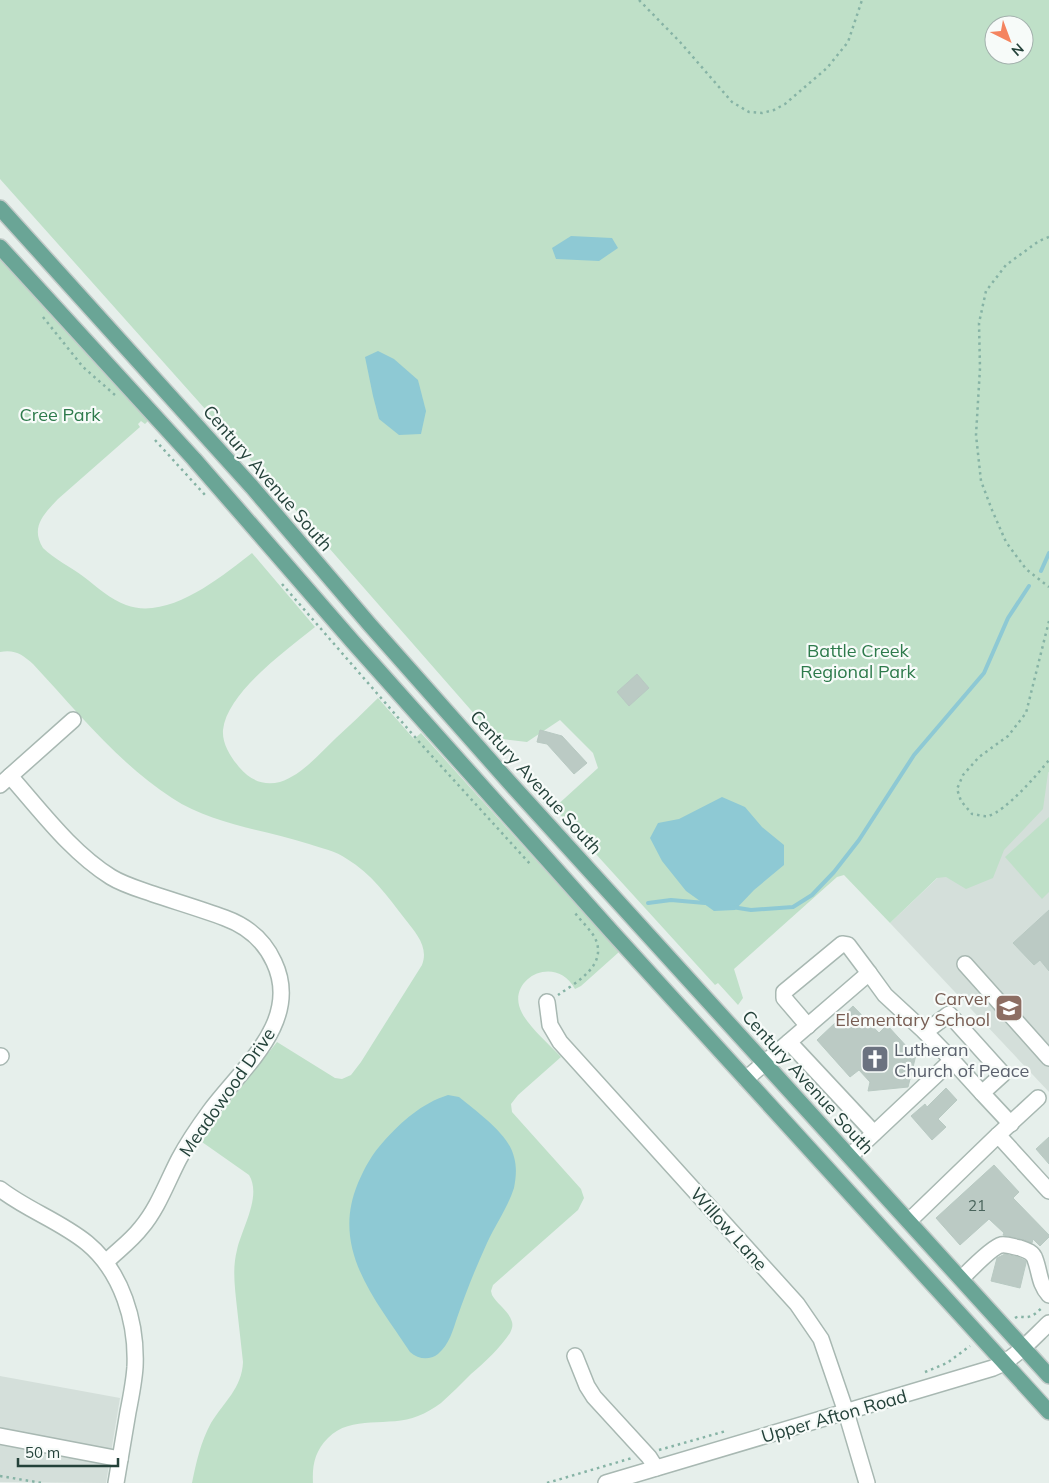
<svg xmlns="http://www.w3.org/2000/svg" width="1049" height="1483" font-family="Mulish,sans-serif">
<rect width="100%" height="100%" fill="#e6efeb"/>
<!-- built -->
<g fill="#d4dfda">
<path d="M1049 772V1092L890 923Z"/>
<path d="M0 1376 120 1398 106 1483 0 1482Z"/>
</g>
<!-- green -->
<g fill="#bfe0c8" fill-rule="evenodd">
<path d="M0 0H1049V772L1048 773 1043 809 1004 850 993 878 966 889 946 877 937 878 890 923 844 875 837 877 734 969 743 998 738 1005 718 983 715 985 554 808 598 768 593 753 560 720 527 742 503 739 491 733 315 532 0 179ZM994 25H1024V55H994Z"/>
<path d="M0 259 148 421 145 424 141 421 138 424 140 427 58 499C44 514 30 527 43 548 53 558 72 568 84 577 97 587 110 599 126 605 168 621 221 577 252 553L315 627C287 650 227 692 223 730 222 744 231 757 239 767 250 780 263 786 280 782 302 775 320 753 336 738 350 725 364 712 378 698L414 739 421 733 619 952 581 986 575 989C555 952 504 980 522 1013 529 1027 549 1044 561 1057L518 1095 511 1104 512 1112 581 1189 584 1198 578 1210 493 1285 491 1291 492 1295C497 1304 509 1311 512 1322 513 1326 512 1329 510 1333 500 1348 485 1362 471 1374 461 1384 451 1394 441 1403 434 1408 426 1413 418 1416 389 1428 351 1414 328 1438 315 1451 312 1465 313 1483H192C196 1463 201 1441 211 1423 224 1402 242 1388 243 1362 241 1344 239 1326 237 1308 235 1288 232 1269 237 1250 242 1228 262 1196 249 1175L202 1142 223 1110 277 1042 335 1078 342 1079 351 1075 361 1062 422 965C429 947 416 933 405 919 388 897 371 873 347 859 336 851 321 848 309 844 263 829 213 825 172 798 119 764 76 710 33 664 23 655 15 649 0 652Z"/>
<path d="M1049 817V892L1042 899 1005 857Z"/>
</g>
<!-- water -->
<g fill="#8ec9d4">
<path d="M571 236 612 238 618 248 599 261 556 259 552 248Z"/>
<path d="M378 351 394 359 418 380 426 411 421 434 399 435 379 419 373 396 365 357Z"/>
<path d="M722 797 745 807 762 827 784 845V865L754 890 735 910 714 911 686 891 662 861 650 838 658 823 679 819Z"/>
<path d="M448 1095 459 1097 464 1101C481 1115 509 1135 514 1157 517 1167 516 1178 514 1188 508 1207 496 1224 487 1243 476 1267 466 1292 457 1318 453 1330 449 1345 438 1354 429 1361 418 1359 410 1352 376 1300 330 1250 358 1183 365 1167 372 1154 384 1141 401 1122 422 1103 448 1095Z"/>
</g>
<g fill="none" stroke-linecap="round" stroke-linejoin="round">
<!-- stream -->
<g stroke="#8ec9d4" stroke-width="4">
<path d="M1041 571 1049 553"/>
<path d="M648 903 671 900 705 903"/>
<path d="M732 907 751 910 793 907 812 895 834 872 859 840 914 755 984 673 1008 618 1029 586"/>
</g>
</g>
<!-- building -->
<g fill="#bbcac4" stroke="#b8c9c2">
<path d="M637 674 649 688 629 706 617 692Z"/>
<path d="M540 730 562 736 587 763 574 774 547 744 537 742Z"/>
<path d="M1049 910V971L1040 960 1034 965 1013 943Z"/>
<path d="M853 1006 879 1033 887 1025 908 1048 918 1047 908 1087 868 1091 870 1082 859 1070 850 1077 817 1040Z"/>
<path d="M946 1088 957 1100 938 1119 946 1127 932 1140 911 1116 925 1104 927 1107Z"/>
<path d="M1049 1137V1164L1036 1149Z"/>
<path d="M994 1165 1019 1192 1013 1198 1049 1235V1237L1040 1246 1033 1239 1032 1243 1022 1239 1003 1235 1004 1233 989 1219 960 1245 936 1218Z"/>
<path d="M1005 1254 1018 1257 1026 1261V1263L1020 1288 991 1281 997 1258Z"/>
</g>
<g fill="none" stroke-linecap="round" stroke-linejoin="round">
<defs>
<g id="minor">
<path d="M10 776C41 811 71 852 111 877 124 885 139 889 153 894 177 902 201 909 225 918 247 926 264 940 274 962 302 1021 242 1068 210 1111 199 1126 188 1142 179 1159 167 1182 158 1208 141 1228 131 1241 117 1251 106 1262"/>
<path d="M0 785 73 720"/>
<path d="M965 964 1049 1058"/>
<path d="M547 1002 550 1025 560 1042 797 1304 821 1339 846 1412 867 1483"/>
<path d="M808 1026 784 998V992L842 944 848 945 869 973"/>
<path d="M925 1032 949 1014 1003 1074 982 1093 952 1060"/>
<path d="M789 1042 874 1133"/>
<path d="M0 1057 1 1056"/>
<path d="M746 1079 869 973 885 995 925 1032 952 1060 850 1156"/>
<path d="M982 1093 1011 1124"/>
<path d="M998 1135 1038 1098"/>
<path d="M0 1189C27 1210 60 1221 87 1243 122 1272 137 1322 135 1367 134 1382 131 1397 128 1412 124 1435 120 1459 116 1483"/>
<path d="M909 1221 998 1135 1049 1191"/>
<path d="M962 1278C969 1271 992 1247 1001 1245 1007 1244 1014 1247 1020 1248 1026 1250 1033 1252 1035 1259 1040 1272 1039 1284 1049 1295"/>
<path d="M575 1356 587 1386 594 1397 649 1457 656 1468"/>
<path d="M0 1436 120 1459"/>
<path d="M606 1483 993 1368C1015 1359 1032 1339 1049 1323"/>
</g>
<g id="major">
<path d="M0 208 252 487 370 625 510 783 1049 1376"/>
<path d="M0 247 194 459 353 642 612 932 1049 1412"/>
</g>
</defs>
<!-- minor casing -->
<use href="#minor" stroke="#a8b8b2" stroke-width="18"/>
<!-- major casing -->
<use href="#major" stroke="#c2cac8" stroke-width="18"/>
<!-- path -->
<g stroke="#86b3a5" stroke-width="2.5" stroke-dasharray="2.5 4" stroke-linecap="butt">
<path d="M639 0 680 42 732 102 749 112 762 113 774 110 785 104 827 68 848 42 862 0"/>
<path d="M1049 237 1039 241 1006 265 986 291 979 323 980 368 976 435 981 481 992 510 1006 542 1026 569 1049 587"/>
<path d="M43 317 83 367 115 395"/>
<path d="M155 440 205 495"/>
<path d="M282 584 421 744 531 865"/>
<path d="M1049 621 1026 713 1008 736 979 757 963 775 957 789 961 801 972 814C976 814 983 817 988 816 1005 812 1037 775 1049 760"/>
<path d="M558 995C577 982 608 965 595 938 590 929 581 921 575 913"/>
<path d="M1015 1318C1020 1315 1022 1318 1028 1317 1034 1316 1038 1311 1043 1307"/>
<path d="M925 1372 947 1363 970 1346"/>
<path d="M659 1450 726 1431"/>
<path d="M0 1476 42 1483"/>
<path d="M547 1483 632 1458"/>
</g>
<!-- minor -->
<use href="#minor" stroke="#fff" stroke-width="15"/>
<!-- major -->
<use href="#major" stroke="#6aa596" stroke-width="15"/>
</g>
<!-- icons -->
<defs>
<symbol id="school-square" viewBox="-11 -11 22 22"><rect x="-9" y="-9" width="18" height="18" rx="4" fill="#8d6e63" stroke="#f7fbf9"/><path d="M0-5L7-2L0 1L-7-2ZM-4 1L0 2.5L4 1V4Q0 6-4 4Z" fill="#fff"/></symbol>
<symbol id="church-square" viewBox="-11 -11 22 22"><rect x="-9" y="-9" width="18" height="18" rx="4" fill="#6b7280" stroke="#f7fbf9"/><path d="M-1.2-6h2.4v3.5h3.3v2.4h-3.3V6h-2.4V-.1h-3.3v-2.4h3.3Z" fill="#fff"/></symbol>
</defs>
<g fill-rule="evenodd">
<use href="#school-square" x="993" y="992" width="32" height="32"/>
<use href="#church-square" x="859" y="1043" width="32" height="32"/>
</g>
<g text-anchor="middle" dominant-baseline="central" stroke-width="4.5" stroke-linejoin="round" paint-order="stroke">
<!-- number labels -->
<g font-size="15" fill="#4a645c">
<text x="977" y="1205">21</text>
</g>
<!-- park labels -->
<g font-size="18" fill="#2d7a4b" stroke="#f7fbf9">
<text x="60" y="414">Cree Park</text>
<text x="858" y="650">Battle Creek<tspan x="858" dy="21">Regional Park</tspan></text>
</g>
<!-- street labels -->
<g font-size="18" fill="#24423a" stroke="#f7fbf9">
<text transform="translate(268 478) rotate(49)">Century Avenue South</text>
<text transform="translate(536 782) rotate(48)">Century Avenue South</text>
<text transform="translate(808 1082) rotate(48)">Century Avenue South</text>
<text transform="translate(227 1092) rotate(-55)">Meadowood Drive</text>
<text transform="translate(729 1229) rotate(48)">Willow Lane</text>
<text transform="translate(834 1416) rotate(-16)">Upper Afton Road</text>
</g>
<!-- education labels -->
<g font-size="18" fill="#785e54" stroke="#f7fbf9" text-anchor="end">
<text x="990" y="998">Carver<tspan x="990" dy="21">Elementary School</tspan></text>
</g>
<!-- worship labels -->
<g font-size="18" fill="#5b616d" stroke="#f7fbf9" text-anchor="start">
<text x="894" y="1049">Lutheran<tspan x="894" dy="21">Church of Peace</tspan></text>
</g>
</g>
<!-- north arrow -->
<g transform="translate(1009 40) rotate(138)"><circle r="24" fill="#f7fbf9" stroke="#a3b1ad"/>
<path d="M0-4L9 19L0 12L-9 19Z" fill="#f4845f"/>
<text y="-8" font-size="14" font-weight="bold" text-anchor="middle" fill="#24423a">N</text>
</g>
<!-- scale -->
<path d="M18 1458v8h100v-8" fill="none" stroke="#24423a" stroke-width="2.5"/>
<text x="25" y="1458" font-size="15" fill="#24423a" stroke="#f7fbf9" stroke-width="4" paint-order="stroke">50 m</text>
</svg>
